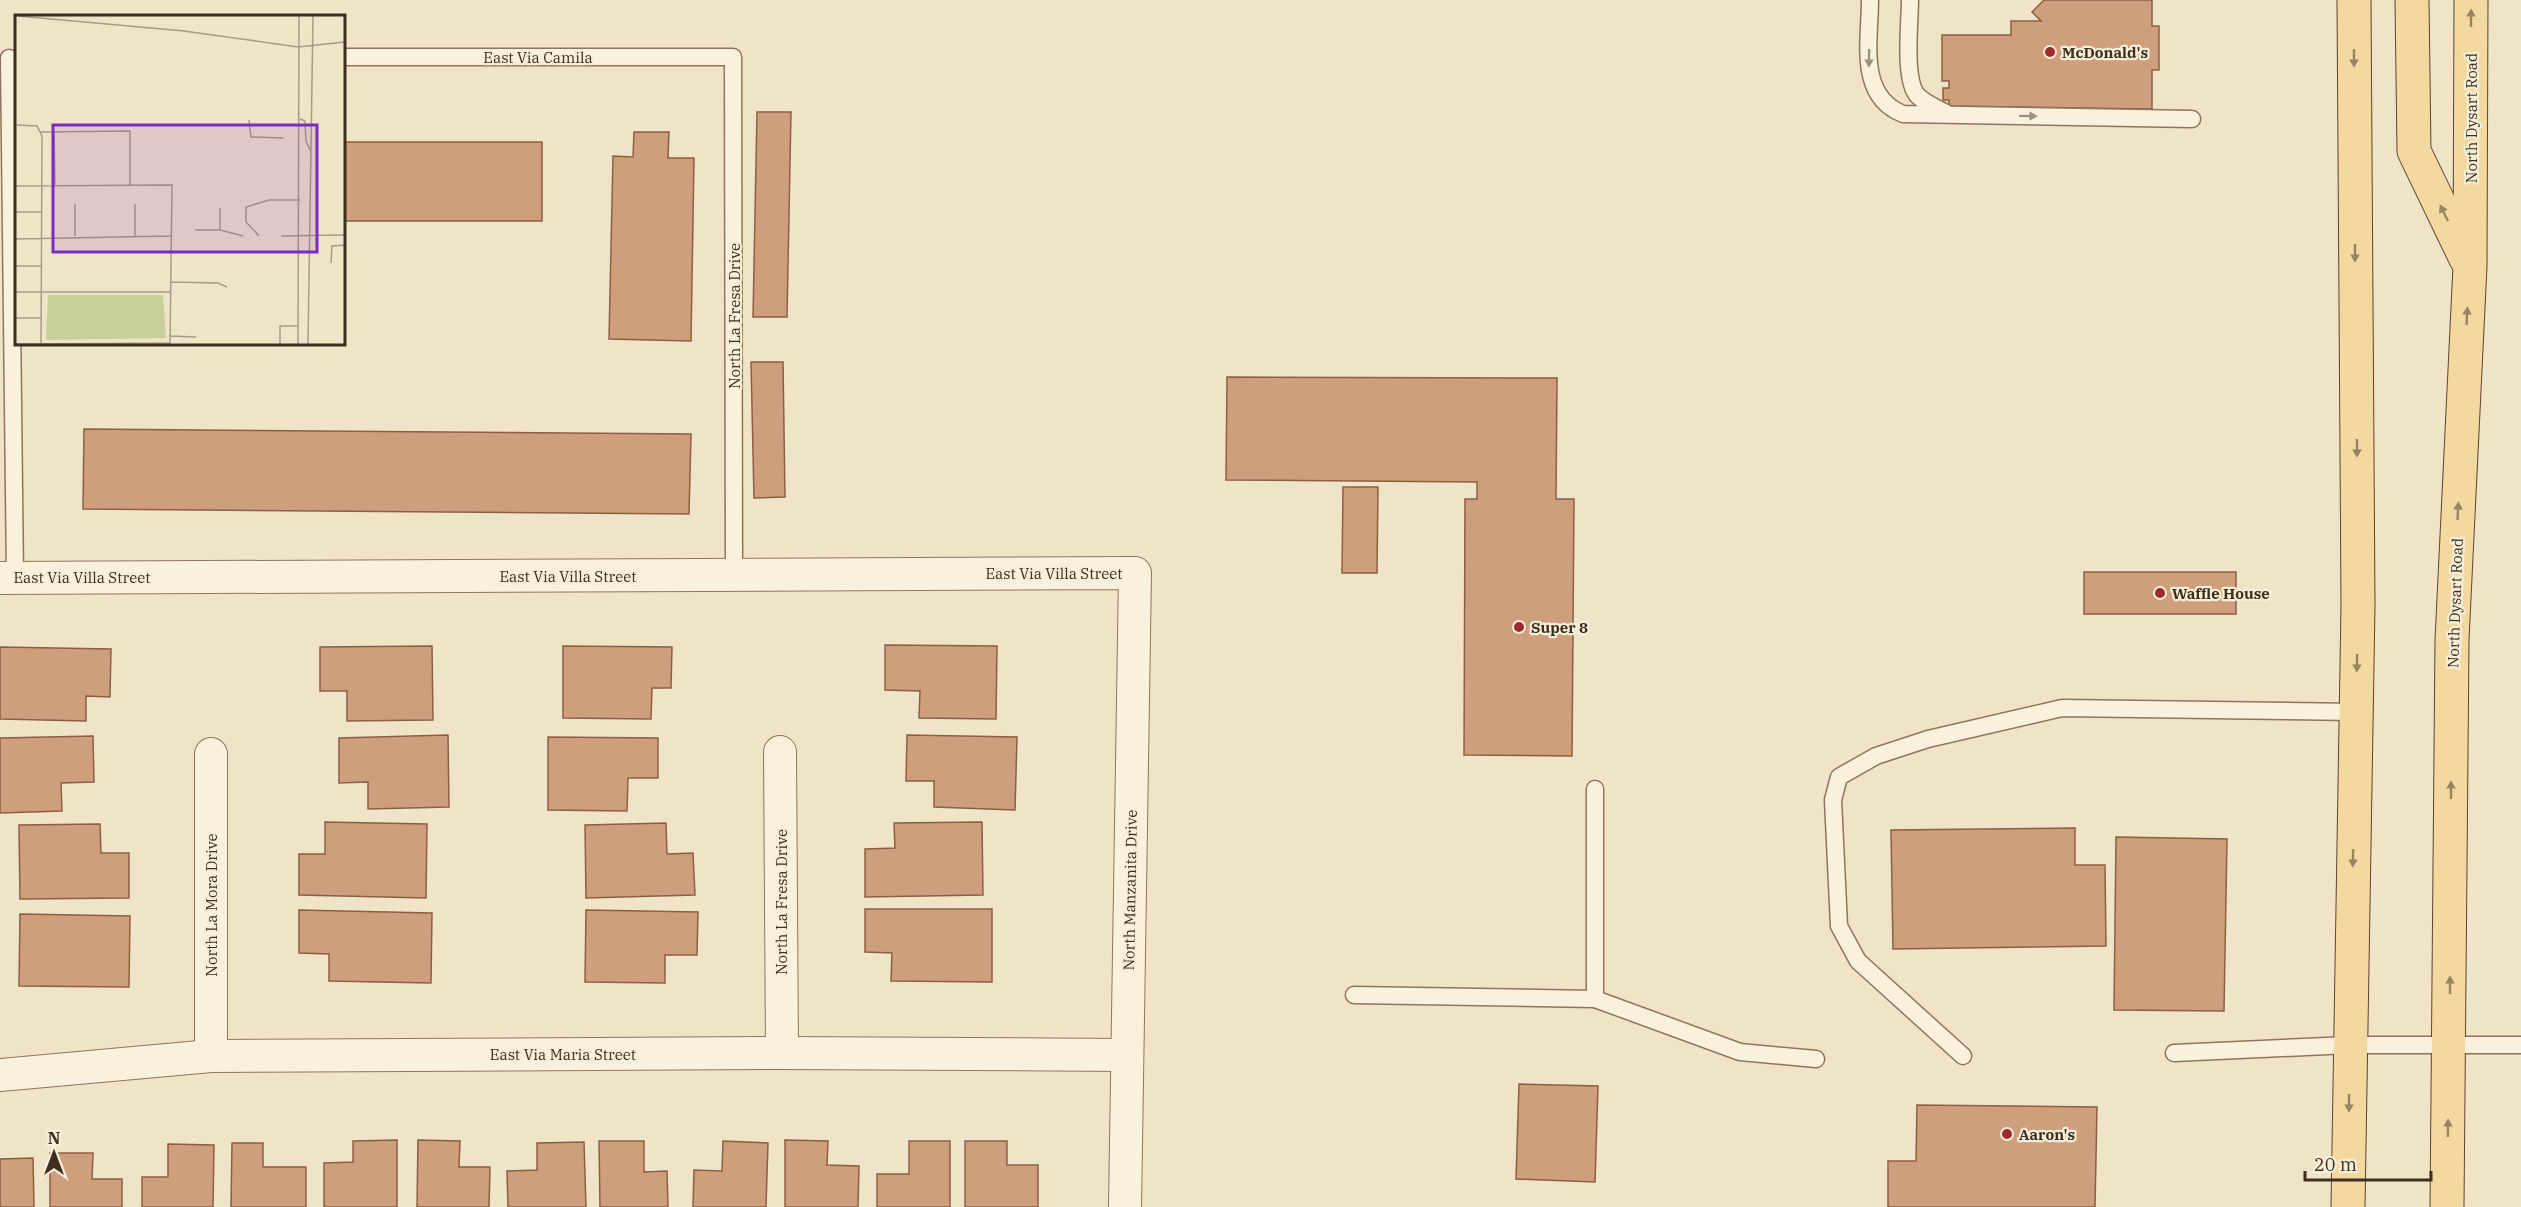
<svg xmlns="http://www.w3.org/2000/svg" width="2521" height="1207" font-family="'IBM Plex Serif',serif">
<rect width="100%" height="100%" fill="#f0e4c8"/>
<!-- building -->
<g fill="#cf9f7d" stroke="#8d5f41" stroke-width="1.5">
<path d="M2044 0H2152V26H2159V70H2152V109L1949 106V100H1943V88H1949V81H1942V35H2011V21H2041L2032 12Z"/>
<path d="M757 112H791L787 317H753Z"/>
<path d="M634 132H669L668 158H694L691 341 609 339 613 156 633 157Z"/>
<rect x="344" y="142" width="198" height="79"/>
<path d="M751 362H783L785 497 754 498Z"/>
<path d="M1227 377 1557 378 1556 499H1574L1572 756 1464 755 1465 499H1477V482L1226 480Z"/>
<path d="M84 429 691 434 689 514 83 509Z"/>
<path d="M1343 487H1378L1377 573H1342Z"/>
<rect x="2084" y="572" width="152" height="42"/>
<path d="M885 645 997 646 996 719 919 718 920 691 885 690Z"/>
<path d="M432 646 433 720 347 721V691H320V647Z"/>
<path d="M563 646 672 647 671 688H652L651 719 563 718Z"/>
<path d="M0 647 111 649 110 697 86 696V721L0 719Z"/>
<path d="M448 735 449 807 368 809V782L339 783V738Z"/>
<path d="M907 735 1017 737 1015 810 934 807V781H906Z"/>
<path d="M93 736 94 782 61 783 62 811 0 813V738Z"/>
<path d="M548 737 658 738V778H628L627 811 548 810Z"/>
<path d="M325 822 427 824 426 898 299 895V854H325Z"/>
<path d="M982 822 983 895 865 897V849L895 848 894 823Z"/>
<path d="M666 823 667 854 693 853 695 895 586 898 585 825Z"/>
<path d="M100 824 101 853H129V898L20 899 19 825Z"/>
<path d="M2075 828V865H2105L2106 946 1893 949 1891 830Z"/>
<path d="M2116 837 2227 839 2224 1011 2114 1010Z"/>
<path d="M865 909H992V982L891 981 892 953 865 952Z"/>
<path d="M299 910 432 913 431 983 329 981V954L299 953Z"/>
<path d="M586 910 698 912 697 955H665V983L585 982Z"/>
<path d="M20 914 130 916 129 987 19 986Z"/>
<path d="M1519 1084 1598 1086 1595 1182 1516 1179Z"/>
<path d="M1917 1105 2097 1107 2095 1207H1888V1161H1916Z"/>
<path d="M397 1140V1207H324V1163L353 1162V1141Z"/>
<path d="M418 1140 460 1141 459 1167H490L489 1207H417Z"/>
<path d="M785 1140 828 1141 827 1165 859 1166 858 1207H785Z"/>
<path d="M599 1141H644V1172L667 1171 668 1207H600Z"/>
<path d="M723 1141 768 1143 766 1207H693L694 1170 722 1171Z"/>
<path d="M909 1141H950V1207H877V1174H909Z"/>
<path d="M965 1141H1007V1165H1038V1207H965Z"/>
<path d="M584 1142 586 1207H508L507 1171 537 1170V1143Z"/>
<path d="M232 1143H263V1167H306V1207H231Z"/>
<path d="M168 1144 214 1145 213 1207H142V1177H168Z"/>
<path d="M50 1153H93L92 1179H122V1207H50Z"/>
<path d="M33 1158 34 1207H0V1159Z"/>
</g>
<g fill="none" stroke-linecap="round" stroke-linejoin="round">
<defs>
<g id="service">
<path d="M1870 0C1870 40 1857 96 1903 114L2192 119"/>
<path d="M1910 0C1910 22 1903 81 1918 96 1926 104 1937 108 1946 113"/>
<path d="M344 57H733L734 575"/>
<path d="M9 58 15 578"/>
<path d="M1595 789V999L1740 1052 1816 1059"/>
<path d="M1354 995 1595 999"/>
<path d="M2174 1053 2349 1045H2521"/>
<path d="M1963 1056 1858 961 1839 926 1833 800 1839 777 1876 756 1928 739 2062 708 2356 712"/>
</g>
<g id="minor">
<path d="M0 578 1135 573 1125 1207"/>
<path d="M780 752 782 1053"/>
<path d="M211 754V1056"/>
<path d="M0 1075 211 1056 782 1053 1127 1055"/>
</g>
<g id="primary">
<path d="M2412 0 2414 151 2466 259"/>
<path d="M2348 1207 2358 605 2354 0"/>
<path d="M2447 1207 2452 640 2470 266 2471 0"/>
</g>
</defs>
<!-- service casing -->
<use href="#service" stroke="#8d765c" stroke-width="19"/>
<!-- minor casing -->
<use href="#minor" stroke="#8d765c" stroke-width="34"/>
<!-- primary casing -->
<use href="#primary" stroke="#5b4430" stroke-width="35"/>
<!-- service -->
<use href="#service" stroke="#faf1dc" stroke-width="16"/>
<!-- minor -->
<use href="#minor" stroke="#faf1dc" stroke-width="32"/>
<!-- primary -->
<use href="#primary" stroke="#f3d9a0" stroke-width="33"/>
</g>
<!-- one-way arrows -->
<defs><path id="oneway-solid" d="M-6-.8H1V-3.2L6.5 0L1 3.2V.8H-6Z" transform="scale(1.5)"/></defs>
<g fill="#988460">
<use href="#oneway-solid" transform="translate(2471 18) rotate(-90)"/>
<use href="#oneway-solid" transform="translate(2354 58) rotate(90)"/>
<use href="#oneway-solid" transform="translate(2444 213) rotate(-116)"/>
<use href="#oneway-solid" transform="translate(2355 253) rotate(90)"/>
<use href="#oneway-solid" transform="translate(2467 316) rotate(-87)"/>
<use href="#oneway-solid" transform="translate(2357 448) rotate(90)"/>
<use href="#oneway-solid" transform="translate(2458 511) rotate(-87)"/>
<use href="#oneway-solid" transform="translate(2357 663) rotate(91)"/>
<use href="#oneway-solid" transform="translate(2451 790) rotate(-90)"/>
<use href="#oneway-solid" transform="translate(2353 858) rotate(91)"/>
<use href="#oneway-solid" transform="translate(2450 985) rotate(-90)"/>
<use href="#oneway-solid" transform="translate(2349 1103) rotate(90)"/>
<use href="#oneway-solid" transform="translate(2448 1128) rotate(-89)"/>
</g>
<g fill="#9c907e">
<use href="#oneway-solid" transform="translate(1869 58) rotate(91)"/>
<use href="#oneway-solid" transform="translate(2028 116) rotate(1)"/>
</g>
<!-- markers -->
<g fill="#9e2a2b" stroke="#f7eed8" stroke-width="2">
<circle cx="2050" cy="52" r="6"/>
<circle cx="2160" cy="593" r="6"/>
<circle cx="1519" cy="627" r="6"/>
<circle cx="2007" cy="1134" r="6"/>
</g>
<g text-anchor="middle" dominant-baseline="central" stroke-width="4.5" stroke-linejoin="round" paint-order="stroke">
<!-- poi labels -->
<g font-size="15" font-weight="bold" fill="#3d2e20" stroke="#f7eed8" text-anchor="start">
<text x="2062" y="52">McDonald's</text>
<text x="2172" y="593">Waffle House</text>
<text x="1531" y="627">Super 8</text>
<text x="2019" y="1134">Aaron's</text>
</g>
<!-- street labels -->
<g font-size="15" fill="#3d2e20" stroke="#f7eed8">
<text x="538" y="57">East Via Camila</text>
<text transform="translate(2471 118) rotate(-90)">North Dysart Road</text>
<text transform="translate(734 316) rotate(-90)">North La Fresa Drive</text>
<text x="1054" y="573">East Via Villa Street</text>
<text x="568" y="576">East Via Villa Street</text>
<text x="82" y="577">East Via Villa Street</text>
<text transform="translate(2455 603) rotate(-88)">North Dysart Road</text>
<text transform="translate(1130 890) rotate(-89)">North Manzanita Drive</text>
<text transform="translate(781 902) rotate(-90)">North La Fresa Drive</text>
<text transform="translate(211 905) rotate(-90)">North La Mora Drive</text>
<text x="563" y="1054">East Via Maria Street</text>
</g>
</g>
<!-- overview -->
<g transform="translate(15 15)">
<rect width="330" height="330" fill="#f0e4c8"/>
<path d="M33 280H148L151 323 31 325Z" fill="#c9cf9b"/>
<path fill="none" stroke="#a89b85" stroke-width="1.5" d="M3 1 169 16 283 32 330 27M285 104 290 106 291 126 296 137M234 105 236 122 268 123M2 110 22 111 27 121 26 329M39 116 40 171M25 117 115 116V171M0 171 157 170 155 329M60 189V221M120 189V221M205 193V215L228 221M0 197H27M180 215H205M244 221 231 207V192L254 185H285M266 221 330 220M0 224 156 221M316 248 317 231 330 230M0 251H26M156 267 203 268 212 272M0 277H155M0 303H26M155 321 181 322M0 329 155 328M265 329V311H283M283 329 284 1M293 329 298 1"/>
<path fill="#7b2cbf" fill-opacity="0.15" stroke="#7b2cbf" stroke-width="3" d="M38 110H302V237H38Z"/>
<rect width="330" height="330" fill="none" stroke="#3d2e20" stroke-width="3"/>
</g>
<!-- north arrow -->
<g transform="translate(54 1153)" stroke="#f7eed8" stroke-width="4.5" paint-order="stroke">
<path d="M0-4.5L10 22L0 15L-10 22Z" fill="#3d2e20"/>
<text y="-9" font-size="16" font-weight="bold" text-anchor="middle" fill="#3d2e20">N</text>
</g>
<!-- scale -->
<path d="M2305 1171v9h126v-9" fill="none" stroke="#3d2e20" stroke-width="3"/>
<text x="2314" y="1171" font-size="18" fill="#3d2e20" stroke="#f7eed8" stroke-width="4.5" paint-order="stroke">20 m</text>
</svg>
